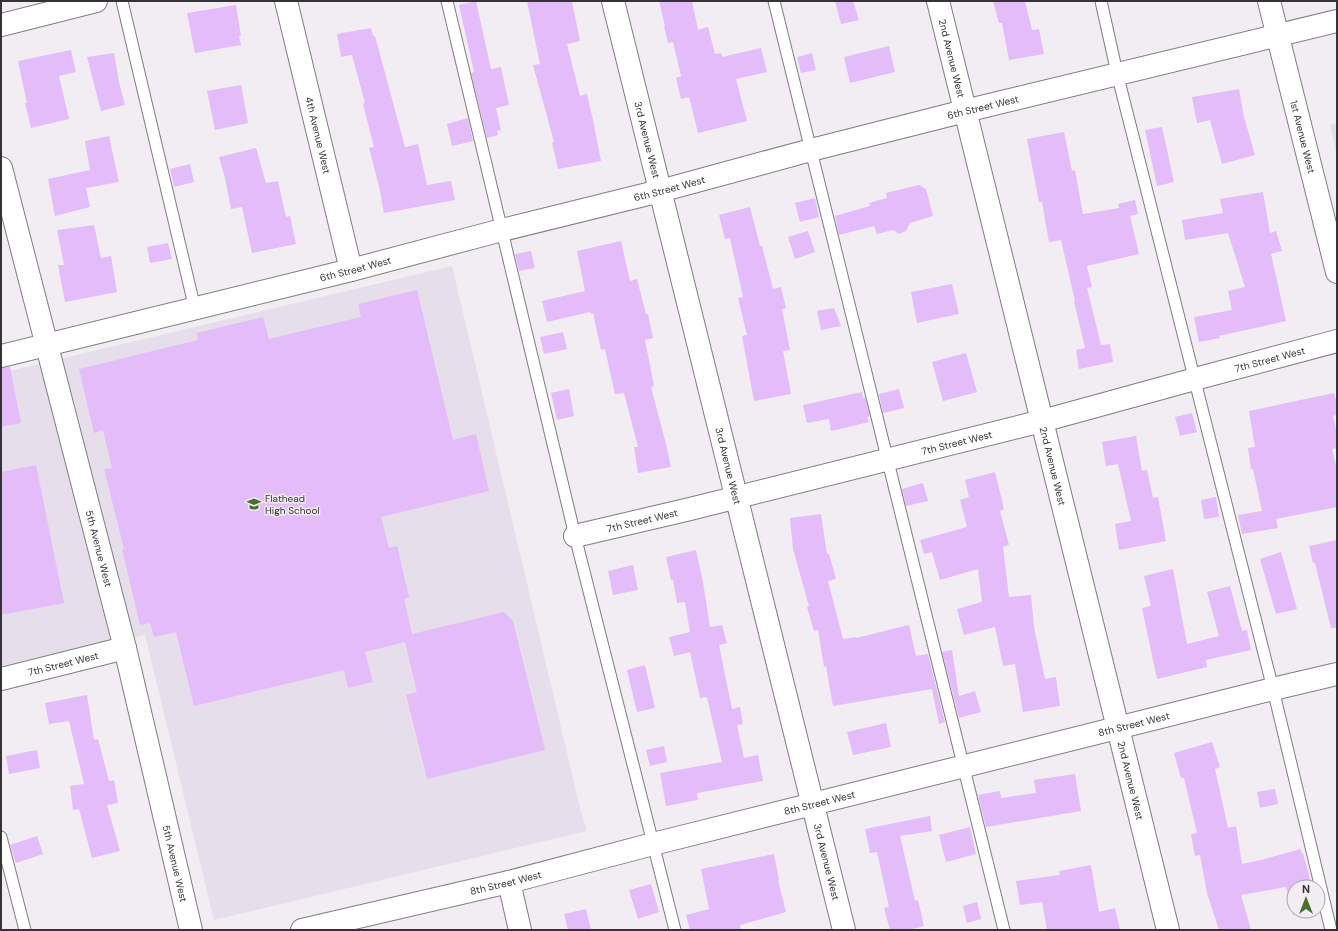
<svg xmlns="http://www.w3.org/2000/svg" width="1338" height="931" font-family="'DM Sans',sans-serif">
<rect width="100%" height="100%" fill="#f1edf3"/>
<!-- built -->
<g fill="#e6deeb">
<path d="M1337 123V155L1330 125Z"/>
<path d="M452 266 581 812 587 831 214 920 145 635 1 669V373Z"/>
</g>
<!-- building -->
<g fill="#e3bcf9">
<path d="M476 1 491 69 501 67 509 105 496 108 501 130 497 131 498 135 487 138 471 73 474 72 459 5Z"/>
<path d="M527 1H572L580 41 567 44 580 96 587 94 593 120 601 161 558 169 552 143 554 142 533 65 540 64Z"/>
<path d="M659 1H692L698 30 708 27 715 54 721 53 722 57 761 48 767 72 736 79 747 121 698 133 689 97 681 99 676 78 681 76 673 42 668 43 664 26H665Z"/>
<path d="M835 1H853L859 20 841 24Z"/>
<path d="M993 1H1025L1032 30 1039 29 1044 54 1009 60 1002 23H999Z"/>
<path d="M236 5 241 36H239L241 45 195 53 187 13Z"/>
<path d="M371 28 373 36H375L405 147 418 144 427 185 451 181 455 200 384 213 379 186 369 148 374 147 363 104 365 103 352 55 341 57 337 34Z"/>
<path d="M889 46 895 72 850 83 844 57Z"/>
<path d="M71 50 76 72 59 76 69 119 31 128 25 103H27L18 61Z"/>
<path d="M114 53 119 82 125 105 101 111 87 57Z"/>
<path d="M812 53 816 70 801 73 797 57Z"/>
<path d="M241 85 248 123 215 130 207 91Z"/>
<path d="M1239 89 1244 117 1255 155 1222 164 1210 120 1197 123 1192 97Z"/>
<path d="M468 118 473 141 452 146 447 124Z"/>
<path d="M1162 127 1174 182 1157 186 1145 130Z"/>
<path d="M1064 132 1072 171 1075 170 1083 214 1119 208 1118 204 1135 200 1138 214 1130 216 1139 254 1087 266 1092 287 1087 288 1101 345 1110 344 1113 362 1079 369 1076 350 1085 348 1074 301H1075L1061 240 1049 242 1042 202H1039L1027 139Z"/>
<path d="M109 136 119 182 86 188 90 207 55 216 48 179 90 170 85 141Z"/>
<path d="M256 148 266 183 278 181 286 217 290 216 296 244 252 253 242 207 231 209 225 178 219 157Z"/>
<path d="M190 164 194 182 174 187 170 169Z"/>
<path d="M919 185 926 189 933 216 910 223 906 231 899 234 893 230 877 234 874 226 839 235 835 216 870 206 869 203 887 198 886 193Z"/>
<path d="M1263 192 1270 233 1276 231 1282 251 1271 254 1286 321 1219 336 1220 338 1199 342 1194 317 1232 310 1228 291 1245 287 1228 233 1185 240 1182 220 1223 213 1220 199Z"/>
<path d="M815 198 819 217 800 222 795 203Z"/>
<path d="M750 207 760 246H762L773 289 781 287 786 308 782 309 790 350 783 351 791 394 754 401 742 336 747 335 738 298 743 297 730 238 725 239 719 215Z"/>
<path d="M94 225 101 258 111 256 117 292 65 302 58 265H64L57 230Z"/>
<path d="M808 231 815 252 795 259 788 237Z"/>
<path d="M621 241 630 281 637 279 646 314H648L653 338 645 340 654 386 651 387 666 444 671 467 638 473 634 447H638L624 393 615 394 605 349 601 350 593 313 591 314 590 312 547 322 542 301 585 291 577 251Z"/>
<path d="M168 243 172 259 150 263 147 247Z"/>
<path d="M531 251 535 268 519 271 515 254Z"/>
<path d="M952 284 959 314 917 323 911 292Z"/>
<path d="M417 290 453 440 476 434 489 491 381 517 389 548 397 546 409 597 404 599 412 634 504 612 513 621 545 750 427 779 406 695 417 692 405 642 365 652 373 682 348 688 344 670 194 706 176 632 154 637 150 623 140 625 122 549H124L104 469 112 468 103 430 94 433 79 369 198 340 197 333 263 317 269 339 361 317 358 304Z"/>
<path d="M834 308 841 326 821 330 817 311Z"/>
<path d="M563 332 567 349 544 354 540 337Z"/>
<path d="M966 353 977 392 943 401 932 362Z"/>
<path d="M10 367 21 423 1 427V368Z"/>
<path d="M569 389 574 416 557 420 551 393Z"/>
<path d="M899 389 904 408 883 413 879 394Z"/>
<path d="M862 392 863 398 865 397 870 416 867 417 869 422 831 431 829 419 807 423 803 405Z"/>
<path d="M1334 393 1337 405V415L1333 416 1337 434V448L1332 449 1337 469V507L1276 519 1278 528 1242 534 1238 515 1262 511 1253 469H1251L1248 448 1255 447 1249 411Z"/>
<path d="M1192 413 1197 432 1180 436 1175 417Z"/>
<path d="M1136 436 1142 471 1147 470 1153 498 1158 497 1166 541 1119 550 1115 524 1131 521 1118 464 1106 466 1102 442Z"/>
<path d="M36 465 64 603 1 615V472Z"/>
<path d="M995 472 1004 509 1000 511 1009 545 1003 547 1009 597 1031 595 1034 627 1045 679 1056 677 1060 706 1023 712 1015 664 1003 666 995 627 964 635 957 609 982 602 978 569 940 580 932 552 924 554 920 540 967 527 960 500 969 497 965 480Z"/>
<path d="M923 483 928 501 906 506 902 489Z"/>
<path d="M1216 497 1219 517 1204 519 1201 500Z"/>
<path d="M821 514 827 554H829L836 579 828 581 843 639 855 637 856 638 909 625 916 656 928 654 945 722 939 724 932 689 833 706 826 666 824 667 818 630 814 631 807 607 809 606 793 549 790 518Z"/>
<path d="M1337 540V628H1331L1315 563H1313L1309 546Z"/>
<path d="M696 550 703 582 710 627 722 625 727 643 719 645 732 709 740 707 743 724 737 725 744 758 758 755 763 781 697 793 698 800 666 806 660 773 722 762 707 697 700 698 690 652 674 656 669 637 690 632 685 602 677 603 673 580H671L666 557Z"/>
<path d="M1281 552 1297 609 1276 614 1260 559Z"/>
<path d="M633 565 638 590 613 595 608 571Z"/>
<path d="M1173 569 1187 644 1219 636 1207 592 1230 586 1242 631 1247 630 1251 650 1206 660 1207 667 1157 679 1142 608 1151 606 1144 576Z"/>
<path d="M952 650 959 696 975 691 981 712 959 718 942 652Z"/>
<path d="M645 665 655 708 637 712 627 670Z"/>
<path d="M87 695 94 740 98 739 109 781 114 780 118 803 107 805 120 851 92 858 79 809 73 810 70 786 84 784 69 721 49 724 45 703Z"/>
<path d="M886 723 891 747 853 755 847 732Z"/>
<path d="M1212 742 1220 767 1215 769 1228 828 1236 826 1242 864 1261 860 1301 849V853H1303L1312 887H1294V911H1307L1293 915 1286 887 1241 895 1251 930H1219L1207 893 1200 855 1195 856 1191 834 1197 833 1184 778H1181L1174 753Z"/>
<path d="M664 746 667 762 650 766 646 750Z"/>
<path d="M37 750 40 768 9 774 6 756Z"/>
<path d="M1075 774 1081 811 986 827 978 795 1000 791 1001 798 1036 793 1034 780Z"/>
<path d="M1275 789 1278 804 1260 808 1257 792Z"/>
<path d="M930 816 932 831 900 836 915 901 918 900 924 926 909 930H890L884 908 889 907 877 852 870 853 865 829Z"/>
<path d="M970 827 976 854 946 862 939 835Z"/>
<path d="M37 836 43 854 16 863 10 845Z"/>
<path d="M774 854 779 880H778L786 912 740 925 741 930H690L686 915 709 909 701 869Z"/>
<path d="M1091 865 1099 912 1115 908 1120 930H1047L1042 902 1020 905 1016 881 1060 875 1059 871Z"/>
<path d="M651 884 659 912 638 919 629 890Z"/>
<path d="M977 902 981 919 967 923 963 906Z"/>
<path d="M586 909 591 930H568L564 914Z"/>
</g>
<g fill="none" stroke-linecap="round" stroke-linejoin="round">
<defs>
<g id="service">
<path d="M122 1 195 309"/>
<path d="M447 1 575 536 675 930"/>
<path d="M774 1 1004 930"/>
<path d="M1101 1 1117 73 1273 689 1331 930"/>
<path d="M1 837 25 930"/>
</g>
<g id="minor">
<path id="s1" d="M286 1 351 270"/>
<path id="s2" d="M613 1 844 930"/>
<path id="s3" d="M938 1 1168 930"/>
<path d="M1 25 96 1"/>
<path id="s4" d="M1 356 351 270 502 230 660 191 811 150 965 111 1337 21"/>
<path id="s5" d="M575 536 690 509 1042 421 1195 379 1337 341"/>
<path id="s6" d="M1 679 125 648"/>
<path d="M509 882 520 930"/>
<path id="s7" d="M302 930 509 882 653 844 1273 689 1337 674"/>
</g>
<g id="tertiary">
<path id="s8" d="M1269 1 1337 272"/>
<path id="s9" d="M1 168 125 648 191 930"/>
</g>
</defs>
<!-- service casing -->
<use href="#service" stroke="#807c82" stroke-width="13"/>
<!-- minor casing -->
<use href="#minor" stroke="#807c82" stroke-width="24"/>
<!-- tertiary casing -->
<use href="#tertiary" stroke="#807c82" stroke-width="24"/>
<!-- service -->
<use href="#service" stroke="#fff" stroke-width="11"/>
<!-- minor -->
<use href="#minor" stroke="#fff" stroke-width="22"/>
<!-- tertiary -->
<use href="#tertiary" stroke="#fff" stroke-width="22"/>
</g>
<!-- icons -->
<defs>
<symbol id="school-bare" viewBox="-9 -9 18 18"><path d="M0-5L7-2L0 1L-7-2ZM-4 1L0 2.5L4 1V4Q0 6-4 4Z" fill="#496f2a" stroke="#f1edf3" stroke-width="2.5" paint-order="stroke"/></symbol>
</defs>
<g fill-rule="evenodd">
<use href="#school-bare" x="244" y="494" width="20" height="20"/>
</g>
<g text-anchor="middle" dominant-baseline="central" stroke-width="3" stroke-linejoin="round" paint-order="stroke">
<!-- street labels -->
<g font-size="10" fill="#353336" stroke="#f1edf3">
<text stroke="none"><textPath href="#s3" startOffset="59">2nd Avenue West</textPath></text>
<text stroke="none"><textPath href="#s4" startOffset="1013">6th Street West</textPath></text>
<text stroke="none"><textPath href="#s1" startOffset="138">4th Avenue West</textPath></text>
<text stroke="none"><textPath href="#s8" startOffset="140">1st Avenue West</textPath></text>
<text stroke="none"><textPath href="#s2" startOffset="143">3rd Avenue West</textPath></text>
<text stroke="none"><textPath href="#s4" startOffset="689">6th Street West</textPath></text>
<text stroke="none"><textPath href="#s4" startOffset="365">6th Street West</textPath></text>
<text stroke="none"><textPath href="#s5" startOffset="717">7th Street West</textPath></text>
<text stroke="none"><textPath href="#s5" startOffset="393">7th Street West</textPath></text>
<text stroke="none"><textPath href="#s2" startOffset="479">3rd Avenue West</textPath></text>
<text stroke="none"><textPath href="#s3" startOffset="479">2nd Avenue West</textPath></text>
<text stroke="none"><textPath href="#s5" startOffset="69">7th Street West</textPath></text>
<text stroke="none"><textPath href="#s9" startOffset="393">5th Avenue West</textPath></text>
<text stroke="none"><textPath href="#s6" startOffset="64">7th Street West</textPath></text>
<text stroke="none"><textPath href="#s7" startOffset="857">8th Street West</textPath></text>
<text stroke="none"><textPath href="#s3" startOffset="803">2nd Avenue West</textPath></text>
<text stroke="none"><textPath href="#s7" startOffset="533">8th Street West</textPath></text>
<text stroke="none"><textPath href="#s2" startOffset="887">3rd Avenue West</textPath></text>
<text stroke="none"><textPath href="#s9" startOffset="717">5th Avenue West</textPath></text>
<text stroke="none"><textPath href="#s7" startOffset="209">8th Street West</textPath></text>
</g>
<!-- poi labels -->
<g font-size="10" fill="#353336" stroke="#f1edf3" text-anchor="start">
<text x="265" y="498">Flathead<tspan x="265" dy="12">High School</tspan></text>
</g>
</g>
<!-- border -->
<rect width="1338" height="931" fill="none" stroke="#353336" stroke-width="4"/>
<!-- north arrow -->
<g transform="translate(1306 899)"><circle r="19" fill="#f1edf3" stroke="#a6a3a7"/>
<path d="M0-3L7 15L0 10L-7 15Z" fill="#496f2a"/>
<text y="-6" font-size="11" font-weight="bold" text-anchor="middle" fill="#353336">N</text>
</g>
</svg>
